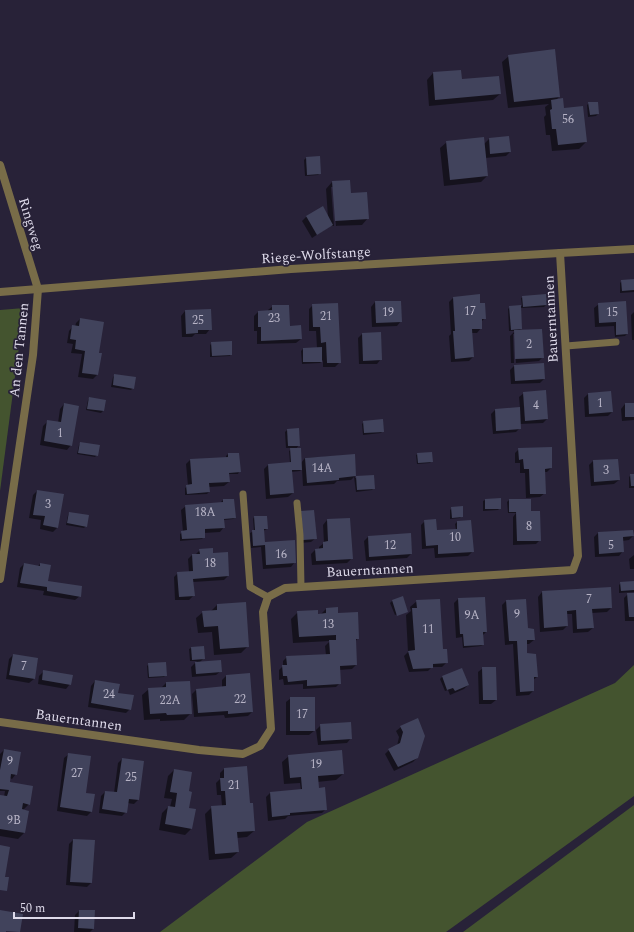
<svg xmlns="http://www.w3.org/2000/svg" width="634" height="932" font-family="Spectral,serif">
<rect width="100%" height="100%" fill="#282238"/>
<!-- green -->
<g fill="#44542f">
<path d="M24 308 0 491V310Z"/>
<path d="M634 665V796L446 932H160L307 822 615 683Z"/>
<path d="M634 805V932H463Z"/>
</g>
<!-- shadow -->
<g fill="#0007" fill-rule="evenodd">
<path d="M509 56 559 97 556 100 564 109 586 142 579 149 552 151 550 135H546L544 117 546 115 545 107 549 104 508 108 502 62Z"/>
<path d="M460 71 461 80 500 94 493 100 429 106 427 80 433 73Z"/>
<path d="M589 103 598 114 596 116 588 117 587 105Z"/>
<path d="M489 139 510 152 506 156 485 158 487 176 481 182 444 186 440 148 447 142 484 144Z"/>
<path d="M319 157 320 173 318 175 305 176 304 160 306 158Z"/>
<path d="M332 182 350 194 368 218 362 225 330 226 312 238 302 221 306 217 322 208 328 217 326 189ZM331 187H333L336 226H334Z"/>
<path d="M634 280V292L620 293V283L622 281Z"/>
<path d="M523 297 546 305 544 307 520 308 521 329 519 331 543 357 539 361 516 363 515 334H513L514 363H511L510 336 515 331H509L508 309 510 307 522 306 521 298Z"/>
<path d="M453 298 479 304 485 318 481 322V328L477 333H471L473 357 469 361 451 362 449 336 451 334 449 302Z"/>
<path d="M375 302 401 321 397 326 372 327 371 307Z"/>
<path d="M625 302 627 334 625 336 615 337 614 326 595 327 594 308 599 304Z"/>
<path d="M313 305 340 362 335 367H323V360L320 363 302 364 301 351 303 349 317 348 316 331H309V309Z"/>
<path d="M273 306 289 327 301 339 296 343 257 344V331H254V316L258 312H268V310Z"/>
<path d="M185 311 210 329 206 334H195L192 337H182L181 316Z"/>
<path d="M634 312V340H632L631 315Z"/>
<path d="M80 319 97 354H101L97 375 93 379 78 377 82 354 71 353 73 344 67 343 69 331 73 326 75 327 76 323Z"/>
<path d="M362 334 381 359 377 364H359L358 338Z"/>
<path d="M212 343 231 354 230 356 210 357V345Z"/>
<path d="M514 366 544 379 540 383 511 384 510 370Z"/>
<path d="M115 375 133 388 131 390 111 387 113 377Z"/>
<path d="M524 393 547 419 543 423 520 424V428L516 432 493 434 491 414 495 410 520 408 519 397Z"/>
<path d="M588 394 612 412 608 416 585 417 584 398Z"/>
<path d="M90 398 105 401 103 411 101 413 86 410 88 400Z"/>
<path d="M64 404 71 445 67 450 40 445 43 426 48 421 58 423 60 409Z"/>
<path d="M625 404H634V420L622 421 621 409Z"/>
<path d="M364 422 383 431 381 433 363 435 362 424Z"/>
<path d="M287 430 299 445 296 449 301 463 305 458 354 455 355 478 373 476 374 488 372 490 356 492 354 477 351 480 337 481 334 484 303 486 302 469 300 471 291 472 293 493 288 497 266 499 264 469 268 465 290 463 289 451 293 448H286L285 432Z"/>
<path d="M81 443 97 455 95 457 77 454 79 445Z"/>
<path d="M519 449 551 468 547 472H544L545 493 540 497 526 498 525 473H520V463H515V453Z"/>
<path d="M228 454 239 472 238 474H228L229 482 224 486 209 487V492L207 494 185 495V488L188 486 186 464 190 460 226 458V456Z"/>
<path d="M418 454 432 461 430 463 417 464 416 455Z"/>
<path d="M593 461 619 480 614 484 591 486 589 465Z"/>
<path d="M631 475H634V488H629V477Z"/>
<path d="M37 491 57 528 53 532 40 529 41 520 29 518 33 495Z"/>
<path d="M223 500 235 518 233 519 223 520 224 527 220 532 204 533V537L202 539 180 541V534L183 532 181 510 186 506 222 504 221 502Z"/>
<path d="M485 500 500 508 498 510 483 511V501Z"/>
<path d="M509 500 530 512 540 540 536 544 513 545V517L516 513H508L507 502Z"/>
<path d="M452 508 462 516 460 518 450 519V510Z"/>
<path d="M69 513 86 526 84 528 66 525 68 515Z"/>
<path d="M298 516 316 538 311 542 300 543Z"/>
<path d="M254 517 267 529 263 531 265 543 295 562 291 567 263 569 261 547 251 548 250 533 254 531 253 519Z"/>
<path d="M327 520 352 558 347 563 312 565 311 554 315 550 319 549V547L324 543 323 525Z"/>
<path d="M425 521 436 531 456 530 455 524 457 522 473 551 468 556 435 558 434 548 422 549 421 525Z"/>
<path d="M632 531 633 536 629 540 622 541 623 551 619 556 595 557 594 537 598 533Z"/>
<path d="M368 537 411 554 407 558 366 561 364 541Z"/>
<path d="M200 550 212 554 228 576 224 580 193 582 194 595 189 600H175L174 577 178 573 189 572 188 559 192 555 196 554Z"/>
<path d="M634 555V569H630L629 559Z"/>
<path d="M24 564 38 566 40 564 47 582 80 596 75 600 43 595 44 591 17 587 20 568Z"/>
<path d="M634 582V592L619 593V585L621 583Z"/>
<path d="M610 588 611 608 607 612 592 613 593 628 588 632 573 633 572 614H567V626L563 630 540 632 538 597 542 592Z"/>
<path d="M628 594H634V621H625L624 598Z"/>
<path d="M402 598 406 611 395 615 390 603 392 601Z"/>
<path d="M458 599 486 632 483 635V645L481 646 463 648 462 637 456 638 454 603Z"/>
<path d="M417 601 442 650 447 662 442 667H432L428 671 409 672 404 656 408 652 406 615 411 611 410 607Z"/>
<path d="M506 601 534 640 529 644H526V654L537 677 533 680V691L529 695 516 696 513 644 505 645 502 605Z"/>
<path d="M217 605 248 646 241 653 214 655 212 632 198 633 196 618 203 612 211 611Z"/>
<path d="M326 609 358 638 355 642 356 665 352 669 339 670 340 683 336 687 303 689V684L284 685 283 679 279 680V670L283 666V661L287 657 326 655 325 646 330 641 293 643 291 619 298 612 320 615Z"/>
<path d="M191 648 204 658 200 662 221 671 216 675 192 677 191 667 197 661H190L189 649Z"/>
<path d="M13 655 34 679 29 683 6 679 9 659Z"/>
<path d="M149 664 166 675 164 677 148 678 147 666Z"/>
<path d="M483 668 496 700 491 704H479L478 672Z"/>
<path d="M462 669 468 685 464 689 450 695 448 690 445 691 440 679 442 677Z"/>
<path d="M44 671 70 684 66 689 38 684 39 676Z"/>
<path d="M226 676 252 712 248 716 225 718 224 715 194 717 192 694 196 690 222 688V680Z"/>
<path d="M95 681 117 694 130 709 126 713 88 707 91 686Z"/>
<path d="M166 683 191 713 184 720 160 721V719L144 720 142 695 149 689 161 688Z"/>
<path d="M291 698 314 731 309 735H286V702Z"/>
<path d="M321 725 351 738 347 743 318 745 316 730Z"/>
<path d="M401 727 417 758 413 762 394 771 385 754 389 750 397 746 399 737 396 731Z"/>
<path d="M4 750 16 774 12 779 10 778 9 783 29 804 23 810 28 811 24 833 18 839 0 836V796L4 797 5 791H0V754Z"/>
<path d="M69 754 91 812 87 816 57 811 64 758Z"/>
<path d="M289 756 343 774 336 780 317 782 318 789 326 809 322 813 288 816 285 819 268 821 266 797 270 793 301 790 300 783 284 784 282 762Z"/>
<path d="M122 759 143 762 138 800 134 804 127 803 126 812 122 816 99 813 101 796 105 792 114 793 118 763Z"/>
<path d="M224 769 249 803 254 831 247 837 237 838 238 852 231 858 209 860 205 814 212 807 222 806 221 795H217L216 783 220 779V773Z"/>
<path d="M174 770 188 792V809L191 829 185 835 159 830 162 813 168 807H170L172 799 164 798 168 776Z"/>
<path d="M73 840 91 883 87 887 66 885 69 844Z"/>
<path d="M79 911 93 929 90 932H74L75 915Z"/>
</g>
<!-- building -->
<g fill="#41435c">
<path d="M555 49 560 97 514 102 508 55Z"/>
<path d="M461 70 462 79 499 76 501 94 435 100 433 72Z"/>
<path d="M563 98 564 108 583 106 587 142 558 145 556 129H552L550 110 552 109 551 100Z"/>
<path d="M588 102H598L599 114 590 115Z"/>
<path d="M509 136 511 152 490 154 489 138Z"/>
<path d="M484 137 488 176 450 180 446 141Z"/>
<path d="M320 156 321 174 307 175 306 157Z"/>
<path d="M350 180 351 193 367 192 369 219 335 221 332 181Z"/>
<path d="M323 206 333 225 317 235 306 216Z"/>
<path d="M634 279V290L622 291 621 280Z"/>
<path d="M480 294V303H485L486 319H482V329H472L474 357 455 359 453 331H455L453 297Z"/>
<path d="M546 294 547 305 523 307 522 296Z"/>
<path d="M375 301H401L402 322 376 323Z"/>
<path d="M626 301 628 334 616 335V322L599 323 598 303Z"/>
<path d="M338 303 341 363H327L326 342 321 343 320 327H313L312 304Z"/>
<path d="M272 305H289L290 326 301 325 302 339 261 341V327H258V311L272 310Z"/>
<path d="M521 305 522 329 511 330 509 306Z"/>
<path d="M211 309 212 330H198V333L186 334 185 310Z"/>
<path d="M80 318 104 322 99 353H102L98 375 82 373 85 351 75 349 76 340 70 339 72 325 79 326Z"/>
<path d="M542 329 544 358 515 359 514 330Z"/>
<path d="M381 332 382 360 363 361 362 333Z"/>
<path d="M232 341V355L212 356 211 342Z"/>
<path d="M322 347V362H303V348Z"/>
<path d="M544 363 545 379 515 381 514 365Z"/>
<path d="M114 374 136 377 134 389 113 385Z"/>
<path d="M546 390 548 419 525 421 523 392Z"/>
<path d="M611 391 613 412 589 414 588 393Z"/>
<path d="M89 397 106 400 104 411 87 409Z"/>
<path d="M64 403 79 406 72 446 44 441 47 420 61 422Z"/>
<rect x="625" y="403" width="9" height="14"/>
<path d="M520 407 521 429 496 431 495 409Z"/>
<path d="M383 419 384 432 364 433 363 421Z"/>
<path d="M299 428 300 446H288L287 429Z"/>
<path d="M80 442 100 445 98 456 78 453Z"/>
<path d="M552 447V468L545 469 546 494H530L529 469H524L523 459 519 460 518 448Z"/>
<path d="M290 448H301L302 470H292L294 493 270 495 268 464 291 462Z"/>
<path d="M432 452 433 462 418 463 417 453Z"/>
<path d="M228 453H239L241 472 229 473 230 482 209 483 210 492 187 494 186 485 192 484 190 459 228 457Z"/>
<path d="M355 454 356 476 339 478V480L307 483 305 458Z"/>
<path d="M618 459 620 480 594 482 593 460Z"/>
<path d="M630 474H634V486H631Z"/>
<path d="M374 475 375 489 357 490 356 476Z"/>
<path d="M37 490 64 494 58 528 43 525 45 516 33 515Z"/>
<path d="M501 498V509H485V499Z"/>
<path d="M223 499H234L236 518 224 519 225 528 205 529V538L182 539 181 531 187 530 185 505 223 502Z"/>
<path d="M509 499H531V511H540L541 541H517L516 512H509Z"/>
<path d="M463 506V517L452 518 451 507Z"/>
<path d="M314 510 317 539 303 540 301 511Z"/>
<path d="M69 512 89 515 87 527 67 523Z"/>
<path d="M254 516H267L268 529H264L265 542 295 540 296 563 266 565 265 545 253 546 252 530H255Z"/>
<path d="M350 518 353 559 316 561 315 549 323 548V542L328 541 327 519Z"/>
<path d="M436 519 437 530 457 529V521L471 520 474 552 438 554V545L426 546 424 520Z"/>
<path d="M633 530 634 536 623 537 624 552 599 554 598 532Z"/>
<path d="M411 533 412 554 369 557 368 536Z"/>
<path d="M213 548V553L228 552 229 576 193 579 195 596 179 597 177 572 193 571 192 554H200L199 549Z"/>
<path d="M24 563 40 566V563L51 565 48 581 82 586 81 597 47 591V587L20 583Z"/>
<path d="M634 581V590L621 591 620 582Z"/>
<path d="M611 587 612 608 592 609 594 628 577 629 576 610 567 611 568 626 544 628 542 591Z"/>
<path d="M627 593H634V617H629Z"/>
<path d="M403 596 408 612 397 616 392 600Z"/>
<path d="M485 597 487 632H483L484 645 464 646 463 634H460L458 598Z"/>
<path d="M440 599 443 649H447L448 663 433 664V668L413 669 408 651 415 650 412 608H417L416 600Z"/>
<path d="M526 599 528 628 534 629 535 640H527V653L536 654 538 677H534V691L520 692 517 641H509L506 600Z"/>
<path d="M246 602 249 647 220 649 218 626 204 627 202 611 217 610V604Z"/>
<path d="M338 607V613L358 612 359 639H356L357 665 340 666 341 684 307 686V680L288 682 287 676H283L282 665H287L286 656 330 654 329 640H336V635L299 637 297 611 318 610V614L326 613V608Z"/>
<path d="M204 646 205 659 192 660 191 647Z"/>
<path d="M13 654 38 658 35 679 9 675Z"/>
<path d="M221 660 222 672 196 674 195 662Z"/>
<path d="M166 662 167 676 149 677 148 663Z"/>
<path d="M482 667H496L497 700H483Z"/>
<path d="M462 668 469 685 455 691 453 688 447 690 442 676Z"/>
<path d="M43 670 73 675 71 685 42 680Z"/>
<path d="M250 673 253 712 228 714V711L198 713 196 689 226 686V675Z"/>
<path d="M95 680 120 684 118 693 134 695 131 710 91 703Z"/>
<path d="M190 681 192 714 167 715 166 713 150 714 148 688 166 687V682Z"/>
<rect x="290" y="697" width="25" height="34"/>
<path d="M418 718 425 736 418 758 398 767 388 749 400 743 403 732 400 726Z"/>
<path d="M351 722 352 739 321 741 320 724Z"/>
<path d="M4 749 21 752 17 775 11 774 10 782 33 786 30 805 23 803 22 809 29 811 25 833 0 829V795L7 796 9 790 0 789V770Z"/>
<path d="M342 750 344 774 318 776 319 788 325 787 327 810 290 813V815L272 817 270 792 302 789 301 777 290 778 288 755Z"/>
<path d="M68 753 91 756 86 793 95 794 92 812 60 807Z"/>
<path d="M122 758 144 761 139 800 129 799 127 813 102 809 105 791 117 792Z"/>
<path d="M247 766 250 803H253L255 831 237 832 239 852 215 854 211 806 226 805 225 791H221L220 778H224V768Z"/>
<path d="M174 769 192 772 189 791 192 792 189 808 196 809 192 829 165 824 168 806 175 807 177 793 170 792Z"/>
<path d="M73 839 95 840 92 883 70 882Z"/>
<path d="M0 845 10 847 5 877H9L7 891 0 890Z"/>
<path d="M0 910 23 914 20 932 6 931V932H0Z"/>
<path d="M79 910H95L94 929 78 928Z"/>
</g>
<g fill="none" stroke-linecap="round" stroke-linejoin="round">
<!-- service -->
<g stroke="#786c48" stroke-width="7">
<path d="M566 346 616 342"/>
<path d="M243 494 250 587 268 597"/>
<path d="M297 503 300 535 301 587"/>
</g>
<!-- minor -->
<g stroke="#786c48" stroke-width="8">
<path d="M0 165 38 289 33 355 0 579"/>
<path d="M0 292 291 269 560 253 634 249"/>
<path d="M0 722 199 750 243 754 260 746 271 729 263 612 268 597 285 588 573 570 578 556 560 253"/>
</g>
</g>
<g text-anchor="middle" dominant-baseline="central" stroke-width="3.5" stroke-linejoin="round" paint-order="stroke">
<!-- number labels -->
<g font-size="12" fill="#b7b4c6">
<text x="568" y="119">56</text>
<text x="470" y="311">17</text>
<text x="388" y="312">19</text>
<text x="612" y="312">15</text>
<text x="326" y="316">21</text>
<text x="274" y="318">23</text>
<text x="198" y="320">25</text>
<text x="529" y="344">2</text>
<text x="600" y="403">1</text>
<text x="536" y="405">4</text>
<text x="60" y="433">1</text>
<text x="322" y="468">14A</text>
<text x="606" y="470">3</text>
<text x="48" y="504">3</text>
<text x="205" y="512">18A</text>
<text x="529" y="526">8</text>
<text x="455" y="537">10</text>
<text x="390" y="545">12</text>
<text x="611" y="545">5</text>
<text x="281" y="554">16</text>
<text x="210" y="563">18</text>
<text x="589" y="599">7</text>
<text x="517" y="614">9</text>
<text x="472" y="615">9A</text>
<text x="328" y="624">13</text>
<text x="428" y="629">11</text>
<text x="24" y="666">7</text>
<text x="109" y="694">24</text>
<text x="240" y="699">22</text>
<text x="170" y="700">22A</text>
<text x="302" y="714">17</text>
<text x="10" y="761">9</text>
<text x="316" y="764">19</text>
<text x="77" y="773">27</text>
<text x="131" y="777">25</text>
<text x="234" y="785">21</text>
<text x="14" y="820">9B</text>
</g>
<!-- street labels -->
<g font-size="14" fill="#dedaea" stroke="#282238">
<text transform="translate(31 224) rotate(73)">Ringweg</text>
<text transform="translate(316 255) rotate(-4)">Riege-Wolfstange</text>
<text transform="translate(551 319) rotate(-93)">Bauerntannen</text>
<text transform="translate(19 350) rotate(-84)">An den Tannen</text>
<text transform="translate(370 570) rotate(-3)">Bauerntannen</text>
<text transform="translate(79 720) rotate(8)">Bauerntannen</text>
</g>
</g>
<!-- scale -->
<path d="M14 912v6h120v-6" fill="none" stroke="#dedaea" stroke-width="2"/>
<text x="20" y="912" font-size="12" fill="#dedaea" stroke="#282238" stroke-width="3" paint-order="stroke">50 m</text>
</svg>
